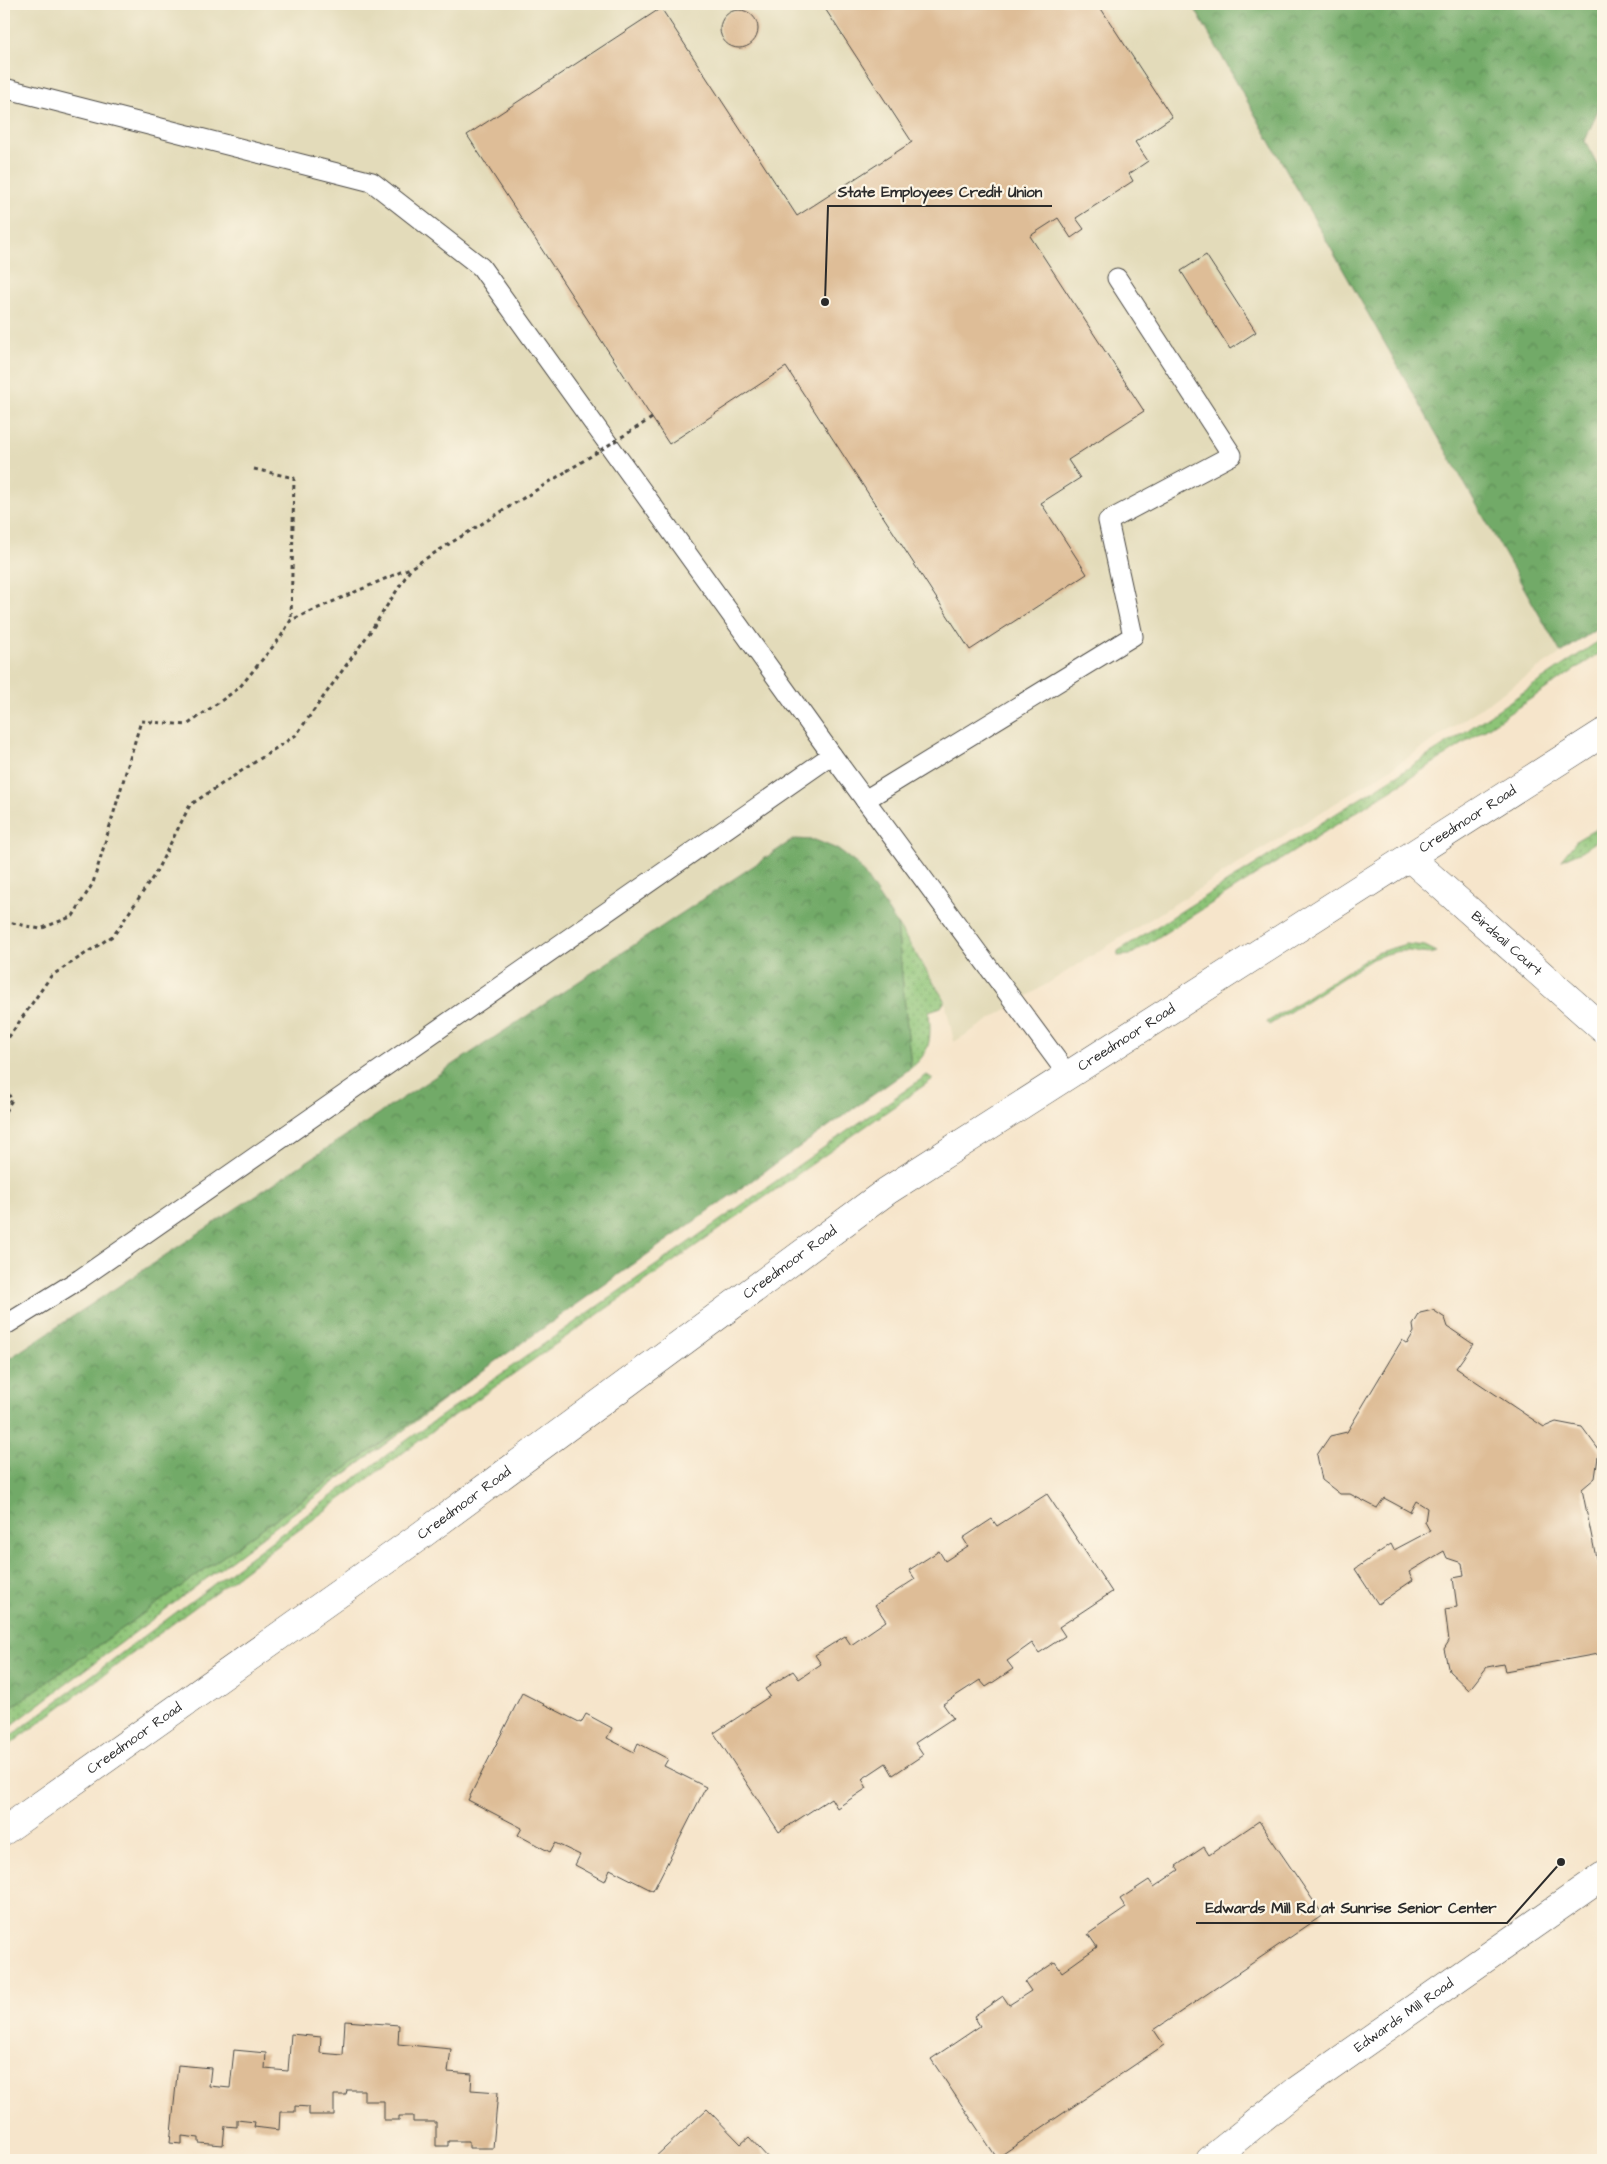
<svg xmlns="http://www.w3.org/2000/svg" width="1607" height="2164" font-family="'Architects Daughter',sans-serif">
<defs>
<pattern id="grass-dots" width="8" height="8" patternUnits="userSpaceOnUse" patternTransform="scale(1.25)"><rect width="8" height="8" fill="#8dc477"/><path d="M2 2h.1M6 6h.1" fill="none" stroke="#739f62" stroke-width="1.8" stroke-linecap="round"/></pattern>
<pattern id="forest-crowns" width="20" height="18" patternUnits="userSpaceOnUse" patternTransform="scale(1.25)"><rect width="20" height="18" fill="#72aa68"/><path d="M2 6a3 3 0 1 1 6 0M12 15a3 3 0 1 1 6 0" fill="none" stroke="#5e8b56"/></pattern>
</defs>
<rect width="100%" height="100%" fill="#fcf5e5"/>
<filter id="ink" filterUnits="userSpaceOnUse"><feTurbulence type="fractalNoise" baseFrequency=".02" numOctaves="2"/><feDisplacementMap in="SourceGraphic" scale="10" xChannelSelector="R" yChannelSelector="G"/><feConvolveMatrix kernelMatrix="1 2 1 2 8 2 1 2 1" color-interpolation-filters="sRGB"/></filter>
<filter id="wash" filterUnits="userSpaceOnUse"><feTurbulence type="fractalNoise" baseFrequency=".0096" numOctaves="4" result="noise"/><feDisplacementMap in="SourceGraphic" scale="20" xChannelSelector="R" yChannelSelector="G"/><feGaussianBlur stdDeviation="1.12" result="paint"/><feColorMatrix in="noise" values="0 0 0 0 0 0 0 0 0 0 0 0 0 0 0 0 0 1.4 0 .05"/><feComposite in="paint" operator="in"/></filter>
<g filter="url(#wash)">
<rect width="100%" height="100%" fill="#f6e5cb"/>
<!-- built -->
<g fill="#e3dbba">
<path d="M4 4H1192L1561 653 1406 759 954 1042 945 1001 858 865 837 849 815 840 794 839 4 1362Z"/>
<path d="M1603 98V175L1585 141Z"/>
</g>
<!-- grass -->
<g fill="url(#grass-dots)" stroke="#5c7851">
<path d="M1603 638V651L1440 759 1130 955 1118 956V951L1456 738Z"/>
<path d="M1603 825V837L1582 851 1561 860 1577 840Z"/>
<path d="M897 924 945 1001 941 1007 929 1011C931 1037 932 1051 911 1068Z"/>
<path d="M1406 944 1425 946 1437 952C1428 956 1419 952 1409 951 1396 950 1384 955 1372 959L1269 1025 1267 1022 1376 953Z"/>
<path d="M927 1075 933 1079 435 1429 4 1749V1741L400 1445Z"/>
<path d="M481 1372 4 1731V1713Z"/>
</g>
<!-- forest -->
<g fill="url(#forest-crowns)" stroke="#4e6a4a">
<path d="M1192 4H1603V98L1585 141 1603 175V625L1561 653Z"/>
<path d="M794 839 815 840 837 849 858 865 897 924 911 1068 481 1372 4 1713V1362Z"/>
</g>
<g id="blocks">
<!-- building -->
<g fill="#debd97">
<path d="M822 4H1098L1172 117 1135 142 1148 161 1129 174 1133 181 1076 218 1084 229 1071 238 1058 218 1030 236 1144 411 1068 460 1080 478 1041 503 1087 574 970 650 786 367 669 444 467 135 661 8 797 216 912 142Z"/>
<circle cx="739" cy="29" r="19"/>
<path d="M1206 255 1256 332 1230 349 1181 271Z"/>
<path d="M1433 1310 1445 1318 1448 1327 1473 1344 1456 1368 1544 1427 1556 1422 1582 1427 1599 1450 1595 1478 1582 1489 1603 1592V1653L1505 1671 1503 1664 1487 1667 1469 1690 1449 1671 1444 1649 1449 1641 1445 1609 1457 1607 1453 1578 1464 1576 1462 1563 1447 1558 1444 1551 1409 1572 1413 1580 1378 1604 1355 1569 1391 1544 1394 1550 1430 1531 1425 1522 1427 1508 1416 1501 1410 1512 1384 1498 1377 1508 1350 1494H1340L1322 1480 1317 1455 1330 1436 1347 1432 1402 1340 1407 1344 1414 1332 1413 1325 1420 1313Z"/>
<path d="M1047 1494 1112 1592 1059 1627 1065 1636 1039 1653 1032 1643 1007 1661 1013 1669 986 1687 980 1680 943 1704 953 1718 915 1743 923 1755 893 1775 886 1763 862 1779 867 1788 837 1808 831 1798 779 1832 714 1733 770 1696 765 1689 793 1671 799 1679 821 1664 815 1655 845 1636 851 1645 886 1621 875 1605 915 1579 909 1570 939 1551 945 1561 968 1546 963 1538 992 1519 997 1526Z"/>
<path d="M522 1693 581 1723 586 1714 612 1728 607 1738 634 1752 638 1743 668 1759 664 1766 706 1787 653 1891 610 1869 605 1881 575 1865 580 1855 555 1843 550 1852 518 1835 522 1828 468 1800Z"/>
<path d="M1259 1821 1323 1915 1154 2030 1164 2045 997 2158 931 2059 980 2026 974 2016 1003 1996 1009 2005 1031 1991 1025 1982 1055 1962 1062 1972 1097 1947 1088 1934 1126 1908 1120 1899 1149 1880 1154 1887 1179 1870 1176 1866 1204 1847 1209 1855Z"/>
<path d="M345 2021 399 2025 398 2044 451 2049 448 2072 472 2074 471 2090 498 2092 493 2148H469V2141H448V2146H436V2122H413V2116H399V2120H384V2101H364V2090H347L346 2095H334V2115H309V2107L295 2106V2112H280L279 2130 254 2127 255 2122 237 2120V2127L225 2126 223 2145 199 2143V2138L182 2136V2144L170 2143 178 2065 211 2068 209 2086 230 2088 234 2050 266 2053 265 2069 288 2071 291 2034 321 2037 320 2053 343 2055Z"/>
<path d="M707 2109 741 2144 749 2137 770 2160H652Z"/>
</g>
</g>
</g>
<g filter="url(#ink)">
<use href="#blocks" fill-opacity="0" stroke="#494743" stroke-width="1"/>
<g fill="none" stroke-linecap="round" stroke-linejoin="round">
<defs>
<g id="lane">
<path d="M4 88 372 182 481 267 832 755 1068 1075"/>
<path d="M865 800 1133 636 1108 521 1232 455 1117 278"/>
<path d="M4 1326 80 1279 832 755"/>
</g>
<g id="street">
<path id="s1" d="M1410 858 1603 1029"/>
<path id="s2" d="M1210 2160 1296 2091 1603 1876"/>
</g>
<g id="primary">
<path id="s3" d="M4 1831 420 1536 887 1191 1603 733"/>
</g>
</defs>
<!-- lane casing -->
<use href="#lane" stroke="#494743" stroke-width="21"/>
<!-- street casing -->
<use href="#street" stroke="#494743" stroke-width="29"/>
<!-- primary casing -->
<use href="#primary" stroke="#494743" stroke-width="29"/>
<!-- path -->
<g stroke="#494743" stroke-width="3" stroke-dasharray="4 4" stroke-linecap="butt">
<path d="M254 469 294 478 291 620"/>
<path d="M4 921 40 929 73 916 93 883 141 721 187 725 239 688 280 638 291 620 412 567 567 471"/>
<path d="M4 1044 51 976 114 935 155 874 190 805 296 735 370 632 412 567"/>
<path d="M4 1087 12 1100 4 1113"/>
</g>
<!-- lane -->
<use href="#lane" stroke="#fff" stroke-width="19"/>
<!-- street -->
<use href="#street" stroke="#fff" stroke-width="28"/>
<!-- primary -->
<use href="#primary" stroke="#fff" stroke-width="28"/>
<!-- path-bridge -->
<path stroke="#494743" stroke-width="3" stroke-dasharray="4 4" stroke-linecap="butt" d="M567 471 652 418"/>
</g>
</g>
<g text-anchor="middle" dominant-baseline="central" stroke-width="4.5" stroke-linejoin="round" paint-order="stroke">
<!-- street labels -->
<g font-size="14" fill="#2b2b2b" stroke="#fcf5e5">
<text stroke="none"><textPath href="#s3" startOffset="1780">Creedmoor Road</textPath></text>
<text stroke="none"><textPath href="#s1" startOffset="129">Birdsail Court</textPath></text>
<text stroke="none"><textPath href="#s3" startOffset="1375">Creedmoor Road</textPath></text>
<text stroke="none"><textPath href="#s3" startOffset="970">Creedmoor Road</textPath></text>
<text stroke="none"><textPath href="#s3" startOffset="565">Creedmoor Road</textPath></text>
<text stroke="none"><textPath href="#s3" startOffset="160">Creedmoor Road</textPath></text>
<text stroke="none"><textPath href="#s2" startOffset="242">Edwards Mill Road</textPath></text>
</g>
</g>
<!-- callouts -->
<path fill="none" stroke="#2b2b2b" stroke-width="2" d="M825 302L828 206H1052M1561 1862L1507 1923H1196"/>
<g fill="#2b2b2b" stroke="#fcf5e5" stroke-width="2">
<circle cx="825" cy="302" r="5"/>
<circle cx="1561" cy="1862" r="5"/>
</g>
<g font-size="15" text-anchor="middle" font-weight="bold" fill="#2b2b2b" stroke="#fcf5e5" stroke-width="4.5" stroke-linejoin="round" paint-order="stroke">
<text x="940" y="197">State Employees Credit Union</text>
<text x="1351" y="1913">Edwards Mill Rd at Sunrise Senior Center</text>
</g>
<!-- margin -->
<rect width="1607" height="2164" fill="none" stroke="#fcf5e5" stroke-width="20"/>
</svg>
